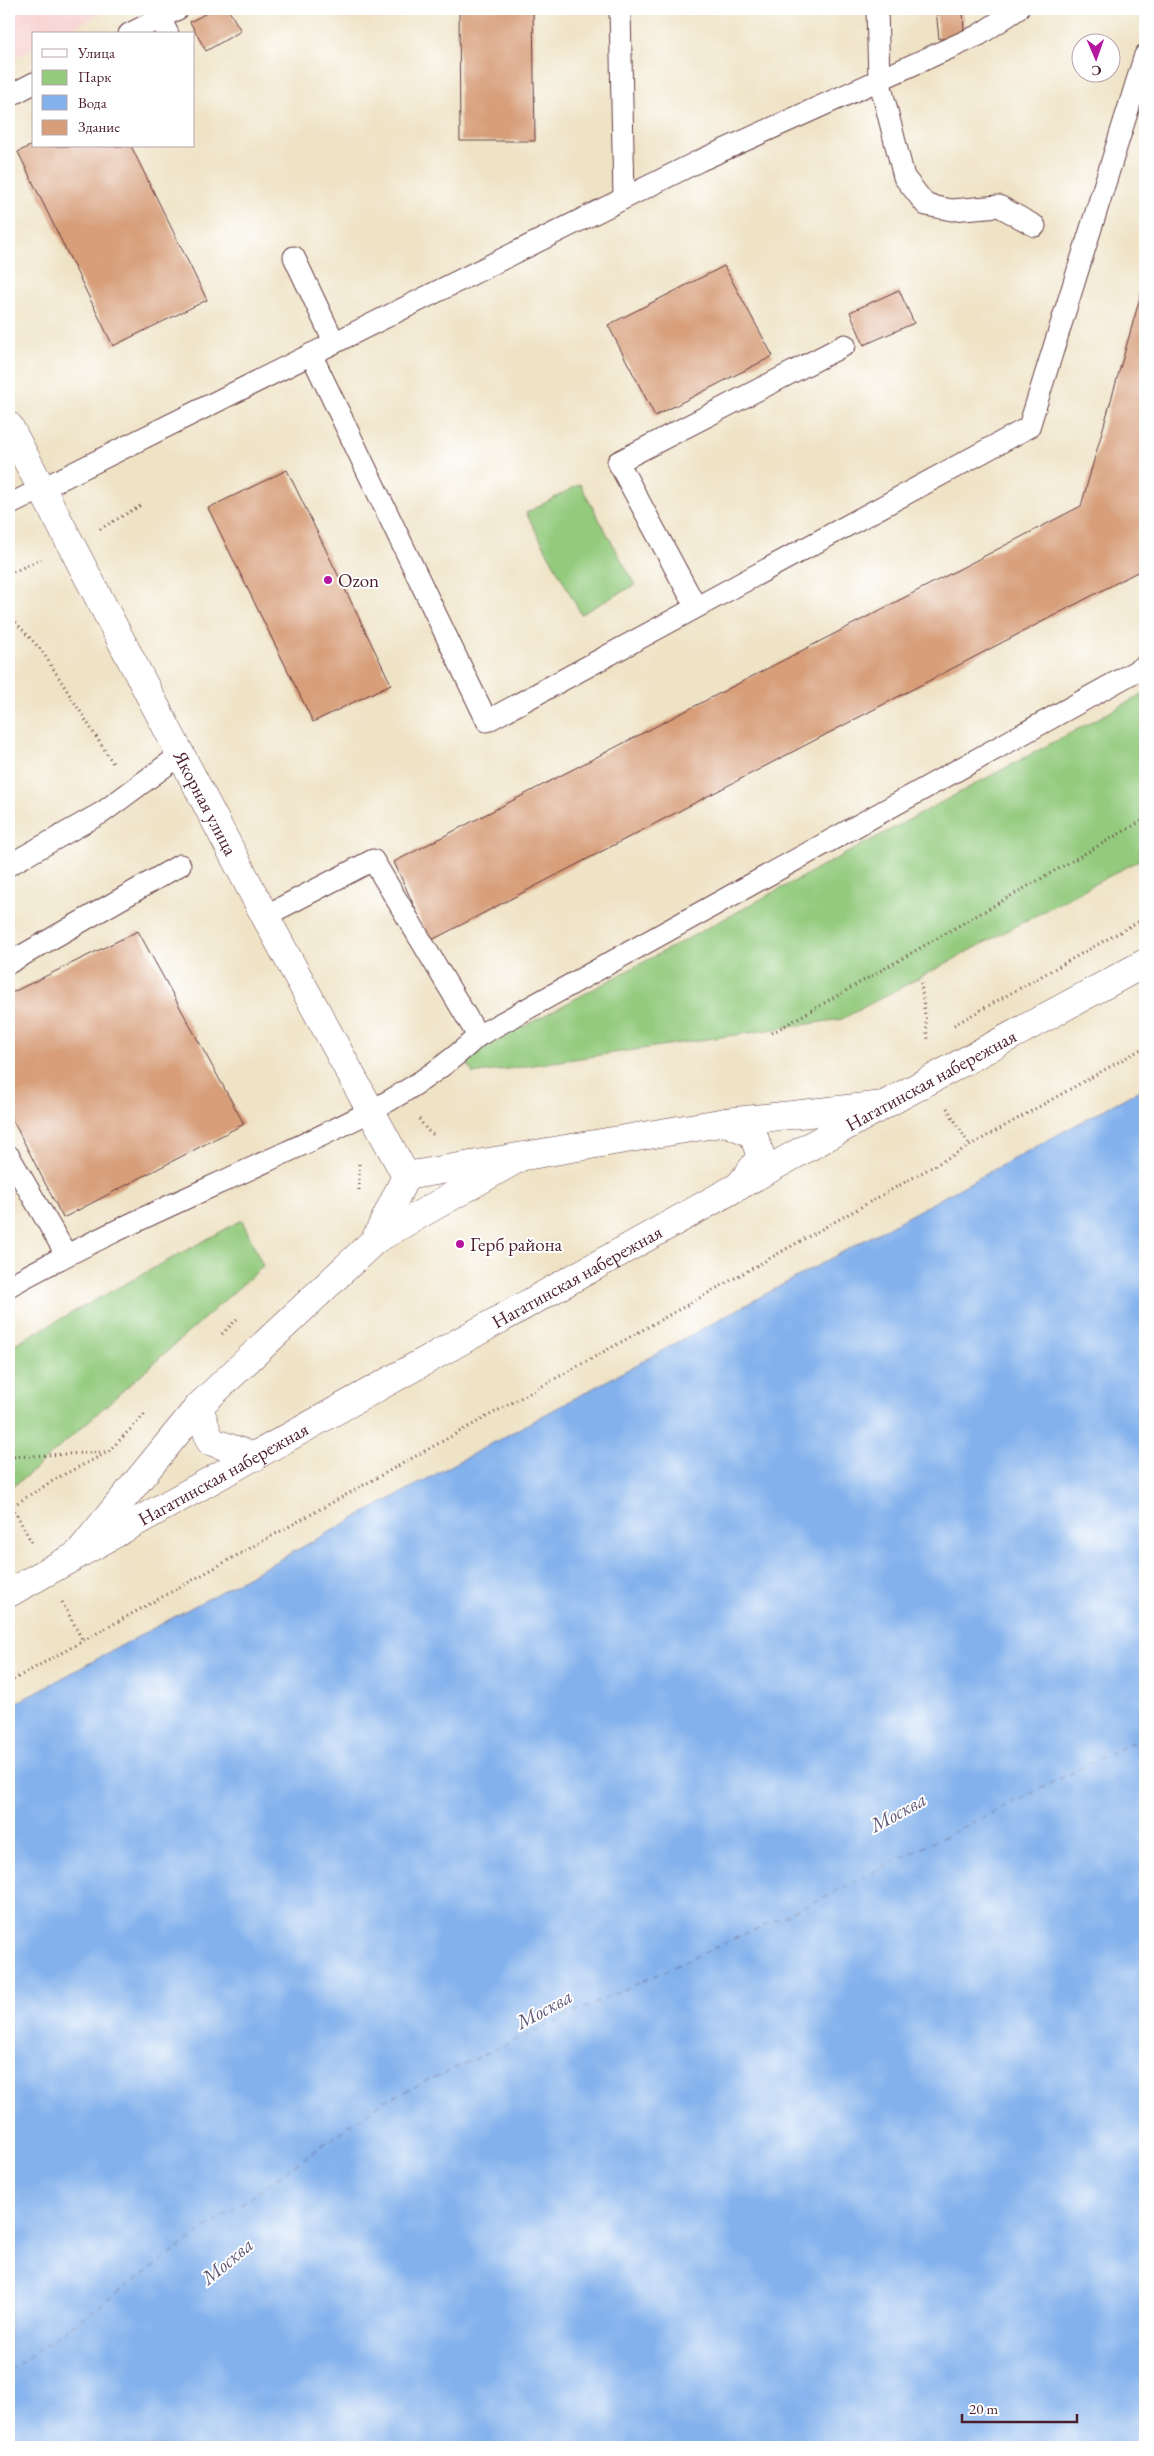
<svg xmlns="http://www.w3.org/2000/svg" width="1154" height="2456" font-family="'EB Garamond',serif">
<rect width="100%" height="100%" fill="#fff"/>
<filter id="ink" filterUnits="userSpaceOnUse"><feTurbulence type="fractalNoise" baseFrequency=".02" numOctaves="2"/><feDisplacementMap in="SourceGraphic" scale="10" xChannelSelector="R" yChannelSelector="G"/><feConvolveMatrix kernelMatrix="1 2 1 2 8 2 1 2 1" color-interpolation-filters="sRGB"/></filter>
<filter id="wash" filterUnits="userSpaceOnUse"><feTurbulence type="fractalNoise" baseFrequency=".0096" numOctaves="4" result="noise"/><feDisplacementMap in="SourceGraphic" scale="20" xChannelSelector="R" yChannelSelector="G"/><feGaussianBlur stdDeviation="1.12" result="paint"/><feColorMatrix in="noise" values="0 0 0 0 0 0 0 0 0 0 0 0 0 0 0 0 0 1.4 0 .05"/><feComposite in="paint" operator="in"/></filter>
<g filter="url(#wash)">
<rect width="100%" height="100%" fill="#efe3c6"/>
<!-- built -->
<path fill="#f7d0cf" d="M9 9H110L61 34H34V48L9 60Z"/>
<!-- green -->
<g fill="#93ca7d" stroke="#6e7454">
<path d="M580 484 635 585 581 614 526 513Z"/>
<path d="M1145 693V857L842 1019 473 1074 465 1058Z"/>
<path d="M242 1220 263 1266 27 1476 9 1489V1347Z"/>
</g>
<!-- water -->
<path fill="#82b1ec" stroke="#66688c" d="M1145 1087V2447H9V1707Z"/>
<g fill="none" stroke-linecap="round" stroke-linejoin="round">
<!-- ferry -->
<path stroke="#605978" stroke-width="1" stroke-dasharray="6 5" stroke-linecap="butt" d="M9 2371 382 2102 814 1902 1145 1736"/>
</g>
<g id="blocks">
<!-- building -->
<g fill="#d79e79">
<path d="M214 9H228L241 31 206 51 190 22Z"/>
<path d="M459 9H533L535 141H460Z"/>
<path d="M963 9 964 38 939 39 936 10Z"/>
<path d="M34 144V146H131L207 300 113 346 18 152Z"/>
<path d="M724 266 773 356 655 416 608 325Z"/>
<path d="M1145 280V568L430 941 394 862 1081 506Z"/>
<path d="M899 290 914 323 864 345 850 312Z"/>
<path d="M287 470 391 684 313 722 208 508Z"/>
<path d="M138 931 244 1124 63 1218 9 1113V994Z"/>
</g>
</g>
</g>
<g filter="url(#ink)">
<use href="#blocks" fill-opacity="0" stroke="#633c42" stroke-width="1"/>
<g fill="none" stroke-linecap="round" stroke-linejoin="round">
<defs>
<g id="service">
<path d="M620 9 624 197"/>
<path d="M877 9 879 79 904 177 926 205 952 210 999 206 1035 226"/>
<path d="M160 18 168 34"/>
<path d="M129 34 178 9"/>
<path d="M9 96 34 83"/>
<path d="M294 257 334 342"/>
<path d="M311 354 487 721 1029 427 1145 55"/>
<path d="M9 505 699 161 979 35 1018 9"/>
<path d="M696 607 618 462 845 345"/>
<path d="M9 865 103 812 180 755"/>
<path d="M265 916 373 860 478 1036"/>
<path d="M9 963 180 865"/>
<path d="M9 1156 66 1254"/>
<path d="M9 1286C93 1239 181 1201 267 1161 341 1127 418 1093 478 1036L1145 666"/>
</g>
<g id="minor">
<path id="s1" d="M9 426 265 916 406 1176"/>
<path d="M726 1122 753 1134 761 1157 739 1186"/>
<path d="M406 1176 726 1122 884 1105"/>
<path d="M375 1240 406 1176"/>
<path d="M199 1406 210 1441 255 1457"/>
<path d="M77 1555 199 1406 375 1240 517 1159"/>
</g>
<g id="tertiary">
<path id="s2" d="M9 1593 884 1105 1145 963"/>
</g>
</defs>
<!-- service casing -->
<use href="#service" stroke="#633c42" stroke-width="23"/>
<!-- minor casing -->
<use href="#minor" stroke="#633c42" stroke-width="29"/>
<!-- tertiary casing -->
<use href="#tertiary" stroke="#633c42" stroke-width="29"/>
<!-- path -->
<g stroke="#633c42" stroke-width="3" stroke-dasharray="1 4" stroke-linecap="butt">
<path d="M100 529 140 506"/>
<path d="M9 574 41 559"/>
<path d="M9 615 42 651 114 765"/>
<path d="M921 983 928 1039"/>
<path d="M954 1025 1145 918"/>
<path d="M772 1033 1145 819"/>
<path d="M947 1108 970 1146"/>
<path d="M419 1119 427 1130 435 1136"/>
<path d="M359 1164V1190"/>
<path d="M222 1334 237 1319"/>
<path d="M9 1457 105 1452"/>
<path d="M12 1506 32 1543"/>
<path d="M9 1508 59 1477 108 1452 147 1412"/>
<path d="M62 1602 83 1641"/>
<path d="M9 1682 623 1341 1145 1047"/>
</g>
<!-- service -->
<use href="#service" stroke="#fff" stroke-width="21"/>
<!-- minor -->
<use href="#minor" stroke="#fff" stroke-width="28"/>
<!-- tertiary -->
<use href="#tertiary" stroke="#fff" stroke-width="28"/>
</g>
</g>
<!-- markers -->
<g fill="#b5179e" stroke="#fff" stroke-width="2">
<circle cx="328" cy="580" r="5"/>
<circle cx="460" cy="1244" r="5"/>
</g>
<g text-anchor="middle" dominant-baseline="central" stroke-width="4" stroke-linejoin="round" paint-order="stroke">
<!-- poi labels -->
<g font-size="19" fill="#4a1f2b" stroke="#fff" text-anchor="start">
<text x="338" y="580">Ozon</text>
<text x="470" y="1244">Герб района</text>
</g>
<!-- street labels -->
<g font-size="19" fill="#4a1f2b" stroke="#fff">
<text stroke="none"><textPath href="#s1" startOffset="425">Якорная улица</textPath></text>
<text stroke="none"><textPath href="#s2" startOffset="1055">Нагатинская набережная</textPath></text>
<text stroke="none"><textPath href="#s2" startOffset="650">Нагатинская набережная</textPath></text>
<text stroke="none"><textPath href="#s2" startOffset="245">Нагатинская набережная</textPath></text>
</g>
<!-- water labels -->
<g font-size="20" font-style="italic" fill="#605978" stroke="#fff">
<text transform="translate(898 1812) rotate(-29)">Москва</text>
<text transform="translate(544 2009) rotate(-29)">Москва</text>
<text transform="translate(227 2261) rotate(-40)">Москва</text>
</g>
</g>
<!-- margin -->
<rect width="1154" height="2456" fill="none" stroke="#fff" stroke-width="30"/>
<!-- legend -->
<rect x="32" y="32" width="162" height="115" fill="#ffffff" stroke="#b7a5aa"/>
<rect x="42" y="49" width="25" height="8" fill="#ffffff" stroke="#b7a5aa"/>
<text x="78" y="58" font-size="15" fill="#4a1f2b">Улица</text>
<rect x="42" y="70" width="25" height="15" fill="#93ca7d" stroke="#b7a5aa"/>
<text x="78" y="82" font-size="15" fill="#4a1f2b">Парк</text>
<rect x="42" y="95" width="25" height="15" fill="#82b1ec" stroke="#b7a5aa"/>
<text x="78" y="108" font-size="15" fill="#4a1f2b">Вода</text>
<rect x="42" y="120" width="25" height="15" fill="#d79e79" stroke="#b7a5aa"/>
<text x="78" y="132" font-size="15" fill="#4a1f2b">Здание</text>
<!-- north arrow -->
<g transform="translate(1096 58) rotate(178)"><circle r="24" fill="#ffffff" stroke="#b7a5aa"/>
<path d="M0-4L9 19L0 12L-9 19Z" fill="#b5179e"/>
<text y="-8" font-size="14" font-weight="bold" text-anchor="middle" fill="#4a1f2b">С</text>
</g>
<!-- scale -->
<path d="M962 2414v8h115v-8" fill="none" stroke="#4a1f2b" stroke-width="2.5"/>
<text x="969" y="2414" font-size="15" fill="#4a1f2b" stroke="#ffffff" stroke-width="4" paint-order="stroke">20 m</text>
</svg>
